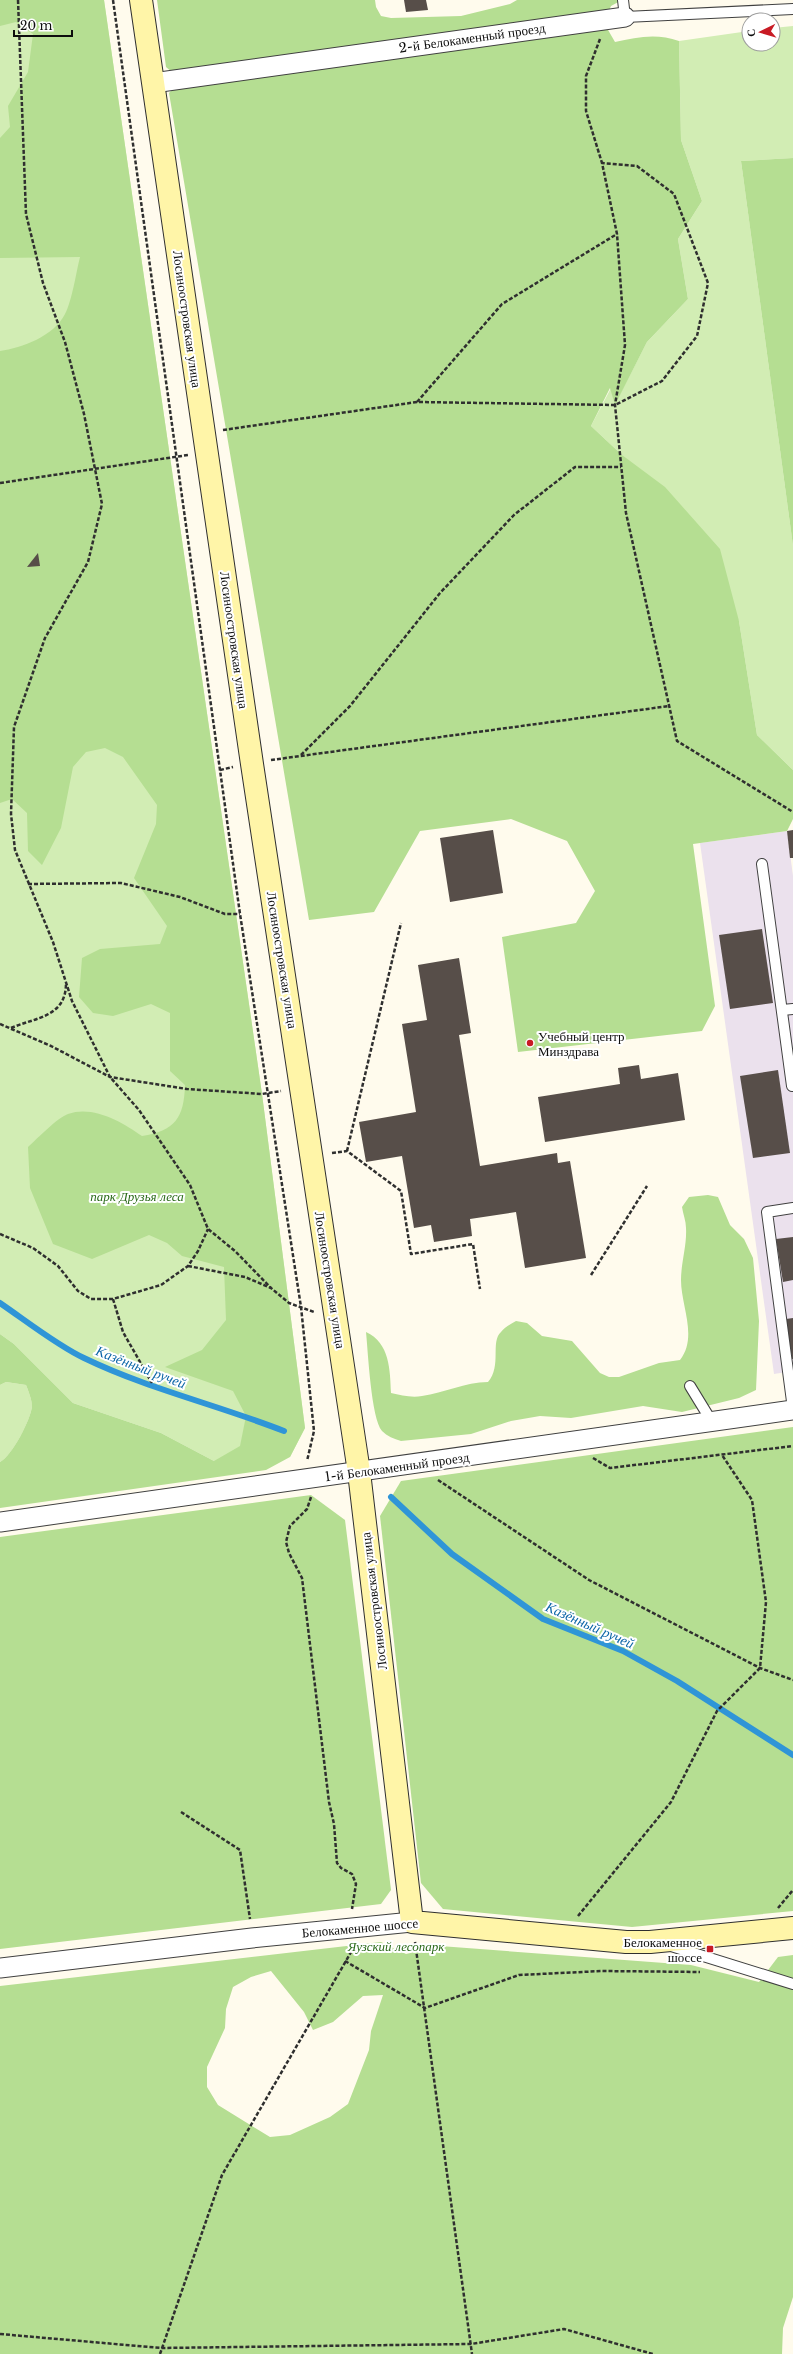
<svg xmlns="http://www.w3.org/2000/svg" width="793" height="2354" font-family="'Libre Baskerville',serif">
<rect width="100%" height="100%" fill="#fffbed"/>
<!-- industrial -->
<path fill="#ebe1ed" d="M787 831 793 876V1371L774 1374 700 843Z"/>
<!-- green -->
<g fill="#d2edb4">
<path d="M0 0H104L262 1094 305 1428 290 1457 214 1461 161 1433 73 1403 14 1344 0 1334Z"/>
<path d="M793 26V158L741 161 793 546V770L757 735 739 621 622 455 591 426 611 388 615 404 647 342 688 299 678 239 702 201 681 140 679 41 749 31V44H773V28Z"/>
<path d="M6 1382 26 1385C28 1390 32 1400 32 1406 31 1419 12 1456 0 1462V1385Z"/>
</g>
<!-- forest -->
<g fill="#b5de92" fill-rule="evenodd">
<path d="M0 0H104L262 1094 305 1428 290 1457 266 1470 0 1508V1462C12 1456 31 1419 32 1406 32 1400 28 1390 26 1385L6 1382 0 1385V1334L14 1344 73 1403 161 1433 214 1461 240 1446 246 1416 233 1391 165 1367 202 1350 226 1320 224 1267 182 1256 167 1243 149 1235 92 1259 53 1244 30 1188 28 1147C38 1138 57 1118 68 1114 93 1105 122 1122 142 1136 175 1131 184 1118 185 1085L170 1071V1013L151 1004 113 1016 93 1013 79 997 82 958 100 949 160 944 167 926 134 878 156 824 157 805 123 757 105 748 86 752 73 767 61 828 42 865 28 851 27 813 12 799 0 803V351C22 348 54 336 65 314 72 301 76 273 80 257L0 258V138L10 127 8 106 28 72 33 34 16 22 0 26Z"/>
<path d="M157 0H375L376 7 381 16 391 18 461 16 510 4 517 0H622L611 6 604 23 615 42C637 37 657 33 679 41L681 140 702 201 678 239 688 299 647 342 615 405 610 388 591 426 622 455 665 487 720 549 739 621 757 735 793 770V819L787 831 693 844 715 1006 702 1031 518 1052 502 937 576 923 595 891 567 841 511 819 420 831 374 912 309 920 169 93 181 80 166 67Z"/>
<path d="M793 158V546L741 161Z"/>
<path d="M708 1195 718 1197 730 1225 744 1239 753 1258 759 1321 756 1390 739 1398 682 1412 643 1406 571 1418 540 1416 511 1421 471 1434 401 1441C394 1439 387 1436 382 1431 371 1418 368 1351 366 1332 390 1343 390 1370 391 1393 401 1395 411 1398 422 1396 444 1393 465 1382 488 1382 502 1366 490 1342 501 1332 505 1327 511 1324 516 1321L527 1323 542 1336 572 1341 600 1373 609 1377H619L659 1363 680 1360C698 1337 681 1306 681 1280 681 1263 687 1245 686 1228 686 1221 683 1214 682 1207L689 1197Z"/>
<path d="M793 1427V1911L632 1927 443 1909 421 1883 380 1516 401 1481Z"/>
<path d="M311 1495 345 1520 391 1890 381 1904 0 1949V1537Z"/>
<path d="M381 1942 406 1954 440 1946 691 1965 759 1982 778 1957 793 1955V2297L783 2328 782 2354H0V1986ZM271 1971 304 2012 313 2030 333 2022 363 1996 383 1995 371 2031 369 2050 348 2104 330 2117 290 2135 270 2137 218 2105 207 2087V2067L225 2028 226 2009 233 1987 251 1977Z"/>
</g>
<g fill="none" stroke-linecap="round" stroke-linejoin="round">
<!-- stream -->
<g stroke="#2f95d7" stroke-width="6">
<path d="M0 1303C25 1320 58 1346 84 1358 148 1389 218 1405 284 1431"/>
<path d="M391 1497 452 1554 543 1619 623 1651 677 1681 793 1755"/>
</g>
</g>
<!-- building -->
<g fill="#574e49">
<path d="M404 0H426L428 10 406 12Z"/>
<path d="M38 553 40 566 27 567Z"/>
<path d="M493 830 503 893 450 902 440 838Z"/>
<path d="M793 830V858H790L787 831Z"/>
<path d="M762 929 773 1003 730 1009 719 935Z"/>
<path d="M459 958 471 1033 459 1035 480 1166 557 1153 558 1163 570 1161 586 1258 525 1268 516 1212 470 1219 472 1236 434 1242 431 1225 414 1228 402 1156 366 1162 359 1122 416 1112 402 1024 427 1020 418 965Z"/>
<path d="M639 1065 641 1079 678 1073 685 1120 545 1142 538 1097 620 1084 618 1068Z"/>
<path d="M778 1070 790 1153 753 1158 740 1076Z"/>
<path d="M793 1237V1280L783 1282 776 1239Z"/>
<path d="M793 1318V1359H792L786 1319Z"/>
</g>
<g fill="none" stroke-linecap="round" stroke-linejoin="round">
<defs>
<g id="lane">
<path d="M623 0 625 17 793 9"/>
<path d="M762 864 792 1086"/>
<path d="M782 1010 793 1009"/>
<path d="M793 1208 767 1212 793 1409"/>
<path d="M690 1386 712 1422"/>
<path d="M671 1946 793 1984"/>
</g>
<g id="street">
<path d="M153 83 625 17"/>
<path d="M0 1522 793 1410"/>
<path d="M0 1968 252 1938 412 1922"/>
</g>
<path id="secondary" d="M141 0 252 764 359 1472 412 1922 626 1942H650L793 1928"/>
</defs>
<!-- lane casing -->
<use href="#lane" stroke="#404040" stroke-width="12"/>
<!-- street casing -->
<use href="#street" stroke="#404040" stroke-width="21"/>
<!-- secondary casing -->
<use href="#secondary" stroke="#2f2f2f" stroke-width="24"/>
<!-- path -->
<g stroke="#2f2f2f" stroke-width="2.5" stroke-dasharray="4 2" stroke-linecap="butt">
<path d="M18 0 26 214 43 283 65 342 84 414 102 504 88 562 45 638 14 727 11 814 15 850 53 942 72 1001 110 1077 139 1110 190 1185 208 1229 235 1251 271 1288"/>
<path d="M113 0 240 914 301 1307 314 1431 307 1461"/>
<path d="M600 39 586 76V111L602 163 617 234 625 345 615 405 626 513 677 741 793 812"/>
<path d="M417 402 502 304 617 234"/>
<path d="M223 430 417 402 615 405 662 381 697 336 708 283 674 194 637 166 602 163"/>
<path d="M0 483 188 455"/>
<path d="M301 755 350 706 440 593 514 515 575 467H621"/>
<path d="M271 760 669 706"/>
<path d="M220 770 233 767"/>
<path d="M28 884 121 883 180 897 225 914H240"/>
<path d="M0 1024 51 1046 110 1077 187 1089 262 1094 281 1091"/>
<path d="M11 1028C37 1017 66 1017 66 983"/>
<path d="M347 1151 401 923"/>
<path d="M332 1153 347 1151 401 1191 411 1254 473 1244 480 1289"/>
<path d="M0 1234 33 1248 58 1266 78 1291 91 1299H113L161 1285 188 1266 198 1251 208 1229"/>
<path d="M188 1266 245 1277 271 1288 289 1303 314 1312"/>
<path d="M591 1275 647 1186"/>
<path d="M113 1299 123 1332 152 1383"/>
<path d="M593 1458 610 1468 793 1446"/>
<path d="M438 1480 589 1580 760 1668 793 1680"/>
<path d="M311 1497 307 1509 290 1526 286 1542 289 1553 302 1578 329 1802 334 1824 337 1863 341 1868 352 1874 356 1884 352 1909"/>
<path d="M181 1812 240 1850 250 1919"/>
<path d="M778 1908 793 1890"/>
<path d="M578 1916 671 1802 717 1711 760 1668 766 1602 752 1500 722 1455"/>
<path d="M415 1942 472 2354"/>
<path d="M345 1961 425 2008 519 1975 602 1971 700 1972"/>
<path d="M0 2334 161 2348 471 2344 564 2329 653 2354"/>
<path d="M160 2354 222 2175 354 1947"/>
</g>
<!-- lane -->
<use href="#lane" stroke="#fff" stroke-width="10"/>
<!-- street -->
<use href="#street" stroke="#fff" stroke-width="19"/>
<!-- secondary -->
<use href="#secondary" stroke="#fff5a8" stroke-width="22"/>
</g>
<!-- markers -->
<g fill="#c81b24" stroke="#fff" stroke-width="1.5">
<circle cx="530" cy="1043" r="4"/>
<rect x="706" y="1945" width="8" height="8" rx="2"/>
</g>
<g text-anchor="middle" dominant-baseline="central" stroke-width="4" stroke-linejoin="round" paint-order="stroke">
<!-- street labels -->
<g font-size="13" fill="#0d0d0d" stroke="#fff">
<text transform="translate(472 38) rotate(-8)">2-й Белокаменный проезд</text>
<text transform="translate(187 319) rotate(82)">Лосиноостровская улица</text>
<text transform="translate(234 640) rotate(82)">Лосиноостровская улица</text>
<text transform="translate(282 960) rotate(81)">Лосиноостровская улица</text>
<text transform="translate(330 1280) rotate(81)">Лосиноостровская улица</text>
<text transform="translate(397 1467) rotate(-8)">1-й Белокаменный проезд</text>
<text transform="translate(374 1601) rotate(-97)">Лосиноостровская улица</text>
<text transform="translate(360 1928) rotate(-5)">Белокаменное шоссе</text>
</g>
<!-- poi labels -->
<g font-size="13" fill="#0d0d0d" stroke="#fff" text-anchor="start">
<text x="538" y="1036">Учебный центр<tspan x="538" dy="15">Минздрава</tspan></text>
<text x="702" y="1942" text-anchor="end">Белокаменное<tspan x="702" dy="15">шоссе</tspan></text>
</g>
<!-- park labels -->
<g font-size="13" font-style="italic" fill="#2a6a19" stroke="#fff">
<text x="137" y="1196">парк Друзья леса</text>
<text x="396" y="1946">Яузский лесопарк</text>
</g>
<!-- water labels -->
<g font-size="14" font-style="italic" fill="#0d66a8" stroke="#fff">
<text transform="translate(141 1367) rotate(21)">Казённый ручей</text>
<text transform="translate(590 1625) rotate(24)">Казённый ручей</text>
</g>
</g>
<!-- north arrow -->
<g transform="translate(761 32) rotate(265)"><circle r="19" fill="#ffffff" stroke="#9e9e9e"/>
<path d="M0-3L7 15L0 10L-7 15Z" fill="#c81b24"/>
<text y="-6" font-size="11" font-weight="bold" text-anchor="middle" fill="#0d0d0d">С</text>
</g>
<!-- scale -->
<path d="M14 30v6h58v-6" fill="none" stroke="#0d0d0d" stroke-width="2"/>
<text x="20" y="30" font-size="12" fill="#0d0d0d" stroke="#ffffff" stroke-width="3" paint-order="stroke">20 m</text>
</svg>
